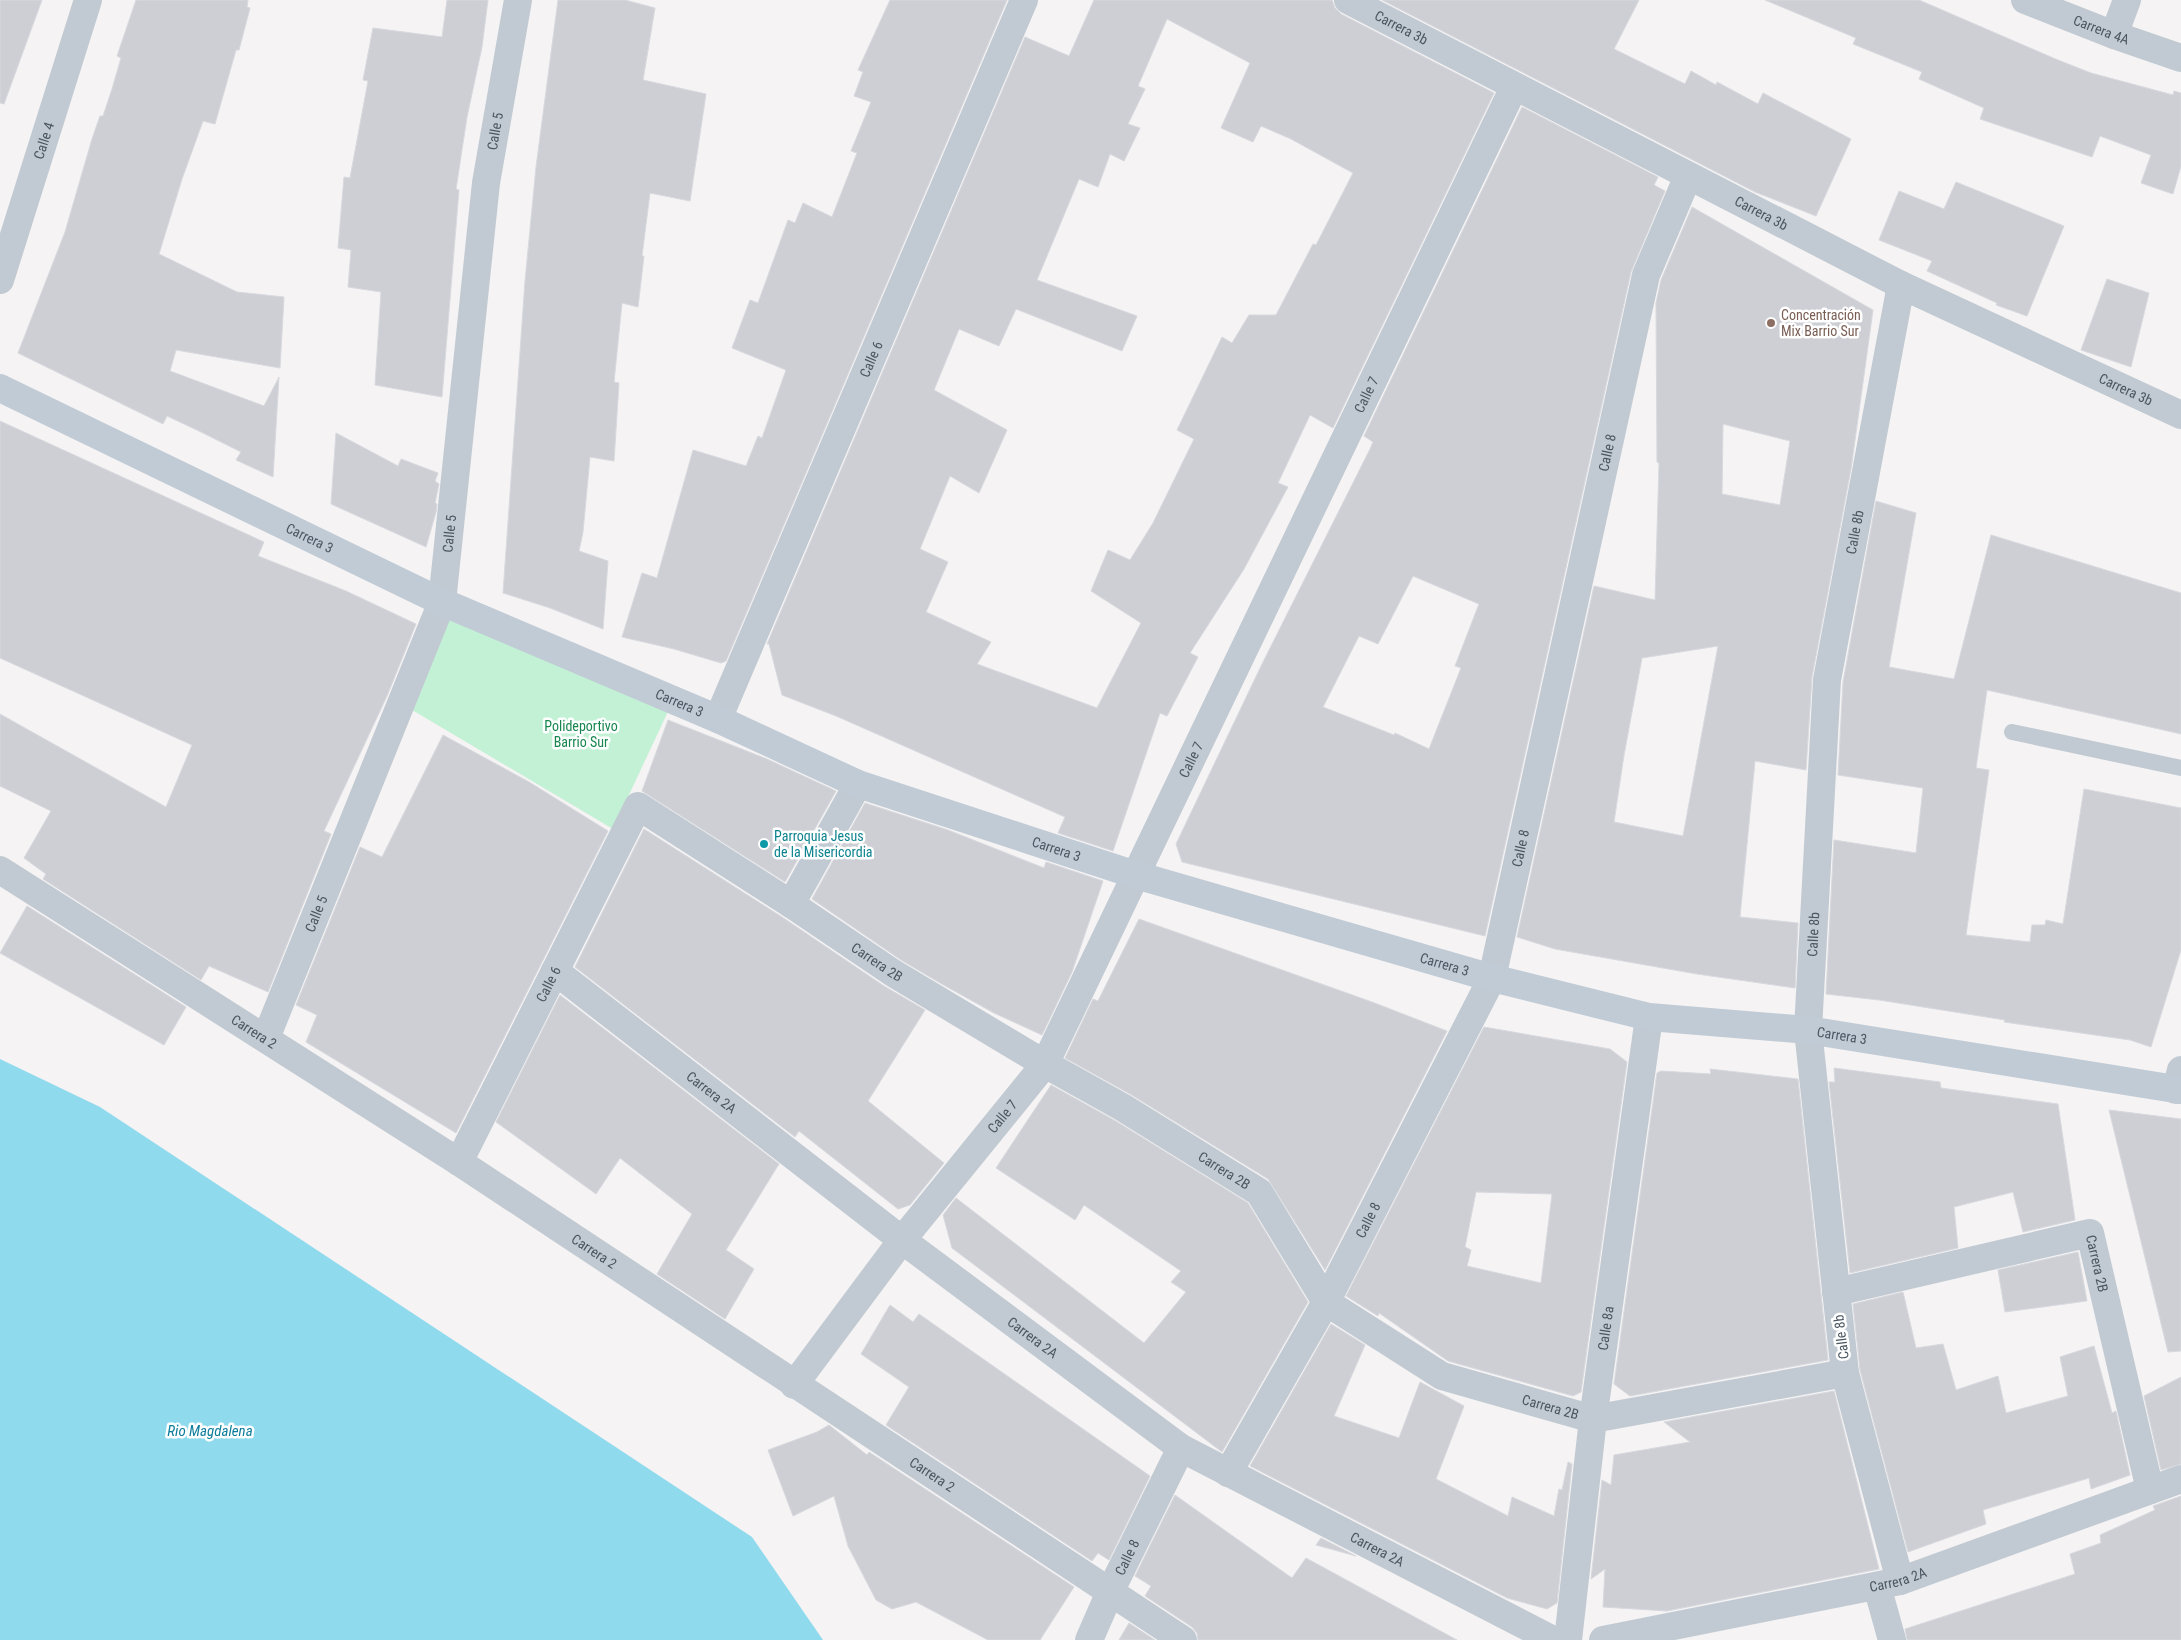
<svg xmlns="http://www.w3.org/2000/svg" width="2181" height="1640" font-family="'Roboto Condensed',sans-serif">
<rect width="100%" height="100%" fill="#f5f3f3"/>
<!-- green -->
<path fill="#c3f1d5" d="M443 603 672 703 613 829 402 704Z"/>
<!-- water -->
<path fill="#90daee" d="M0 1059 100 1107 752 1537 823 1640H0Z"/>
<!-- building -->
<g fill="#cdcfd5" stroke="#d7d9de" fill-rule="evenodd">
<path d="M0 0H42L4 104 0 103Z"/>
<path d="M136 0H248L247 7 250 8 239 50H236L215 124 203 121 182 179 159 254 237 292 284 297 280 368 176 350 170 371 264 406 279 377 273 477 236 460 241 452 201 432 167 416 163 424 18 353 65 232 92 139 100 116H103L112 89 121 58 117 56Z"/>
<path d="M447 0H488L482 47 467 117 456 189 459 190 442 397 375 385 381 292 348 287 351 250 338 248 344 177 350 178 368 81 363 80 373 28 442 37Z"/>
<path d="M558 0H625L655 8 643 80 706 94 690 201 650 193 642 256H644L638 307 622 303 614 382 619 383 614 461 590 457 583 532 579 551 608 561 603 629 550 608 503 593 525 281 536 167Z"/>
<path d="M890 0H1007L726 661 721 663 674 649 622 637 642 573 657 578 693 450 746 466 758 436 762 438 786 370 732 348 750 300 758 303 788 220 795 223 803 203 832 217 857 153 851 151 871 102 854 96 863 72 858 70Z"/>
<path d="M1094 0H1332L1335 8 1341 14 1494 93 1333 428 1310 415 1278 483 1288 487 1244 569 1190 653 1198 657 1167 716 1160 713 1113 851 1058 833 1065 817 836 716 782 695 769 644H767L1025 37 1069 56ZM1167 19 1250 63 1221 128 1253 142 1261 126 1291 139 1353 173 1316 245 1313 244 1276 315H1249L1232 343 1222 337 1177 430 1194 439 1153 523 1130 560 1108 550 1091 591 1141 623 1097 708 977 664 991 642 926 612 948 562 920 549 950 476 979 493 1007 430 934 390 959 329 999 346 1016 309 1122 351 1137 316 1037 280 1079 179 1098 187 1110 154 1124 161 1140 128 1128 124 1145 89 1138 86Z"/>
<path d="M1382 0H1639L1614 49 1685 84 1691 71 1716 85 1717 82 1758 104 1763 93 1851 139 1816 216 1755 192Z"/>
<path d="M1765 0H1919L2058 60 2091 73 2173 95 2174 91 2181 93V166L2173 194 2141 183 2151 155 2100 136 2092 157 1980 119 1984 108 1919 79 1922 72 1853 44 1856 38Z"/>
<path d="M1522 107 1658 177 1654 185 1665 191 1631 272 1485 936 1182 862 1176 844 1262 664 1370 449 1373 442 1364 436ZM1413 576 1479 604 1455 666 1461 668 1429 749 1395 733 1394 735 1323 707 1359 636 1378 644Z"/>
<path d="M1956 182 2064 226 2027 316 1996 305 1997 303 1927 271 1932 261 1879 240 1899 191 1944 209Z"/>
<path d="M1692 207 1873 310 1851 469 1812 677 1806 770 1755 761 1740 917 1798 923 1795 988 1697 974 1555 949 1517 937 1594 586 1655 600 1659 463 1657 462 1656 303 1661 280ZM1723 424 1790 441 1780 505 1722 494ZM1718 646 1683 836 1614 822 1624 755 1642 658Z"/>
<path d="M2107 279 2149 293 2131 367 2081 350Z"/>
<path d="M0 421 264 542 258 556 346 591 416 624 387 696 324 831 331 834 268 992 209 966 201 980 43 879 46 874 24 858 51 811 0 786V714L166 807 192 745 0 658Z"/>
<path d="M336 433 398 466 401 459 438 473 435 481 439 484 435 503 437 504 436 512 426 547 331 504Z"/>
<path d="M1876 501 1916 513 1889 667 1954 679 1991 535 2181 593V734L1987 690 1976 768 1989 770 1966 935 2030 942 2032 925H2045L2046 920 2063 924 2084 789 2181 808V950L2151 1047 2130 1040 2004 1022 2005 1020 1879 1000 1826 994 1834 840 1916 853 1923 788 1838 775 1843 682Z"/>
<path d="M668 720 767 759 836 791 785 882 642 791Z"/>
<path d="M443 735 529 782 608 831 456 1133 306 1042 317 1015 296 1005 360 847 382 857Z"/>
<path d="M865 803 948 830 1044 868 1046 862 1103 881 1072 972 1042 1035 994 1013 940 983 901 960 812 899Z"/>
<path d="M644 829 782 917 884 986 925 1010 868 1101 944 1163 910 1205 898 1209 799 1131 795 1137 575 967Z"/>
<path d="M27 906 186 1007 164 1045 0 953Z"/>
<path d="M1139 919 1372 1002 1447 1031 1325 1270 1268 1179 1130 1094 1065 1058 1093 999 1098 1001Z"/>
<path d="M560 995 779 1164 726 1250 754 1269 725 1319 657 1274 692 1214 620 1158 596 1194 496 1122Z"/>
<path d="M1484 1027 1610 1049 1627 1062 1581 1392 1573 1396 1448 1361 1379 1313 1378 1316 1346 1296ZM1476 1192 1552 1194 1541 1283 1467 1266 1471 1250 1465 1247Z"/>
<path d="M1834 1068 1940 1082 1941 1088 2058 1104 2075 1220 2023 1232 2013 1192 1954 1207 1958 1248 1850 1273 1829 1082H1835Z"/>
<path d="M1710 1069 1798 1079 1828 1360 1630 1396 1614 1384 1657 1073 1661 1071 1711 1074Z"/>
<path d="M1051 1085 1114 1120 1248 1203 1308 1302 1222 1452 952 1248 943 1215 956 1198 1144 1343 1186 1292 1171 1282 1181 1271 1084 1205 1075 1220 996 1168Z"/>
<path d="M2109 1110 2181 1119V1351L2168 1352Z"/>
<path d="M2078 1252 2087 1301 2005 1312 1998 1270Z"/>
<path d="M1903 1292 1916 1348 1943 1344 1956 1390 1998 1376 2006 1413 2068 1396 2060 1357 2094 1346 2112 1413 2116 1411 2130 1475 2091 1489 2089 1478 1983 1510 1986 1524 1908 1552 1860 1370 1853 1304Z"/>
<path d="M890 1305 913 1322 919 1314 1150 1476 1109 1560 1098 1553 1092 1561 886 1425 909 1387 861 1354Z"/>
<path d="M1331 1324 1365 1345 1334 1416 1399 1438 1420 1382 1464 1406 1436 1479 1508 1516 1512 1497 1554 1516 1559 1489 1562 1490 1568 1462 1572 1464 1557 1603 1547 1609 1507 1598 1250 1466Z"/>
<path d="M2181 1377V1464L2161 1470 2144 1396Z"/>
<path d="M1834 1391 1879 1569 1667 1611 1603 1607 1605 1569 1591 1579 1602 1480 1611 1485 1614 1455 1690 1442 1664 1422Z"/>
<path d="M829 1425 867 1455 869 1452 1074 1587 1040 1640H988L916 1602 892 1609 876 1600 848 1546 834 1496 793 1516 768 1450 817 1432Z"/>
<path d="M1175 1495 1292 1578 1306 1558 1457 1640H1198L1197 1633 1192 1627 1145 1596 1151 1586 1135 1576Z"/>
<path d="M2181 1496V1640H1907L1905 1629 2075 1574 2070 1554 2101 1543 2100 1535 2155 1510 2153 1506Z"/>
<path d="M1321 1538 1356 1556 1316 1545Z"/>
<path d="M1129 1623 1155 1640H1119Z"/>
</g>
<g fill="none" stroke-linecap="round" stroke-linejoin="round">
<!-- lane -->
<path stroke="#c1cad2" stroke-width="16" d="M2012 732 2181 768"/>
<!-- street -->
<g stroke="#c1cad2" stroke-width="28">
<path id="s1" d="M1348 0 1901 285 2181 415"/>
<path id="s2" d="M2025 0 2114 35 2181 58"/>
<path d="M2114 35 2127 0"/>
<path id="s3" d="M0 280 88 0"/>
<path id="s4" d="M718 719 1024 0"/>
<path id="s5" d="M0 870 459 1162 1183 1640"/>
<path d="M791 904 858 784"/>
<path id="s6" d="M555 971 902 1240 1181 1448 1553 1640"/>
<path id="s7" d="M266 1038 442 602 486 183 518 0"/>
<path d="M2176 1090 2181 1070"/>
<path id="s8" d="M459 1162 638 806 791 904 893 973 1045 1064 1122 1107 1259 1192 1326 1302 1442 1376 1593 1419 1845 1373"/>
<path id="s9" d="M1836 1292 2090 1233 2150 1490"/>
<path id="s10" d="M794 1385 902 1240 1045 1064 1514 87"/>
<path id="s11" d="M1228 1473 1326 1302 1492 978 1646 275 1688 176"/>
<path id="s12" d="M1900 1581 1845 1373 1808 1030 1827 680 1901 285"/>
<path d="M1877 1586 1892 1640"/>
<path id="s13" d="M1089 1640 1110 1592 1181 1448"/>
<path id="s14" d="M1568 1640 1593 1419 1649 1017"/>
<path id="s15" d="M1603 1640 1900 1581 2181 1479"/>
</g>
<!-- secondary -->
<path stroke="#c1cbd6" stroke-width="28" id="s16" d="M0 388 442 602 718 719 858 784 1136 875 1492 978 1649 1017 1808 1030 2181 1090"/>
</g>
<!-- markers -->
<circle fill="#8d6e63" stroke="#fff" stroke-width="2" cx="1771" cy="323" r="5"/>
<circle fill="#0f9aa8" stroke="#fff" stroke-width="2" cx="764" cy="844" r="5"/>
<g text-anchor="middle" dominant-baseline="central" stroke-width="5" stroke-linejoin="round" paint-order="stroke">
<!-- street labels -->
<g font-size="14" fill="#4a5661" stroke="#fff">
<text stroke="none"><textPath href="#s1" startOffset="60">Carrera 3b</textPath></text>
<text stroke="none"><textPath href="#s2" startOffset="82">Carrera 4A</textPath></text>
<text stroke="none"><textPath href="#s7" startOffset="944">Calle 5</textPath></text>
<text stroke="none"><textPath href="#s3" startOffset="146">Calle 4</textPath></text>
<text stroke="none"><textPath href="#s1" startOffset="465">Carrera 3b</textPath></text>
<text stroke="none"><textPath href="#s4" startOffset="391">Calle 6</textPath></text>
<text stroke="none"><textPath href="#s1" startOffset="870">Carrera 3b</textPath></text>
<text stroke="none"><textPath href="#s10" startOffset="1150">Calle 7</textPath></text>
<text stroke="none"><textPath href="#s11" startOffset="1099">Calle 8</textPath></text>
<text stroke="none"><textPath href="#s12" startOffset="1061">Calle 8b</textPath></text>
<text stroke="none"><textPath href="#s7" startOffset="539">Calle 5</textPath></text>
<text stroke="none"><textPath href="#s16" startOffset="344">Carrera 3</textPath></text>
<text stroke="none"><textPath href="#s16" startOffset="749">Carrera 3</textPath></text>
<text stroke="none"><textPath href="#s10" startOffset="745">Calle 7</textPath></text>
<text stroke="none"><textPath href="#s11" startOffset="694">Calle 8</textPath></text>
<text stroke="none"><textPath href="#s16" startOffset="1154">Carrera 3</textPath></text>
<text stroke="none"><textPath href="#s7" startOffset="134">Calle 5</textPath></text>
<text stroke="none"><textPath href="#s12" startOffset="656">Calle 8b</textPath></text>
<text stroke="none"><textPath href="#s8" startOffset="684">Carrera 2B</textPath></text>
<text stroke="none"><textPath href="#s16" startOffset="1559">Carrera 3</textPath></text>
<text stroke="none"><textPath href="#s8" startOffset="199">Calle 6</textPath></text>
<text stroke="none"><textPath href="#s5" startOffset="301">Carrera 2</textPath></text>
<text stroke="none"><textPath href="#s16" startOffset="1964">Carrera 3</textPath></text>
<text stroke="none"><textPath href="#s6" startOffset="198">Carrera 2A</textPath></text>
<text stroke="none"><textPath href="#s10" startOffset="340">Calle 7</textPath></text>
<text stroke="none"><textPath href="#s8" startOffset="1089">Carrera 2B</textPath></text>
<text stroke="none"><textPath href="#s11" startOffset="289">Calle 8</textPath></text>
<text stroke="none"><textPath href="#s5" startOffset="706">Carrera 2</textPath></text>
<text stroke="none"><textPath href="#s9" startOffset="292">Carrera 2B</textPath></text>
<text stroke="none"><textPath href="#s14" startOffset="314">Calle 8a</textPath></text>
<text transform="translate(1841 1337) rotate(-97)">Calle 8b</text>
<text stroke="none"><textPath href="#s6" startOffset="602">Carrera 2A</textPath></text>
<text stroke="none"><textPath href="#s8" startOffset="1509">Carrera 2B</textPath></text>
<text stroke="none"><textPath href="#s5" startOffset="1111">Carrera 2</textPath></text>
<text stroke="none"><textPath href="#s6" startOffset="1008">Carrera 2A</textPath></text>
<text stroke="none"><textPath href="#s13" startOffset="91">Calle 8</textPath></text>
<text stroke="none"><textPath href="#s15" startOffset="301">Carrera 2A</textPath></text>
</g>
<!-- education labels -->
<g font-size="14" fill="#785e54" stroke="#fff" text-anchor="start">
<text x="1781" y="315">Concentración<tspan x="1781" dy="16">Mix Barrio Sur</tspan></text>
</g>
<!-- park labels -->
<g font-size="14" fill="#17864f" stroke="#fff">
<text x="581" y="726">Polideportivo<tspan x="581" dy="16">Barrio Sur</tspan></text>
</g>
<!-- culture labels -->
<g font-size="14" fill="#0d838f" stroke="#fff" text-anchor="start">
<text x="774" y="836">Parroquia Jesus<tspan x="774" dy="16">de la Misericordia</tspan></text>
</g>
<!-- water labels -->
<g font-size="15" font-style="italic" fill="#0c7c9b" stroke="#fff">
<text x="210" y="1431">Rio Magdalena</text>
</g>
</g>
</svg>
